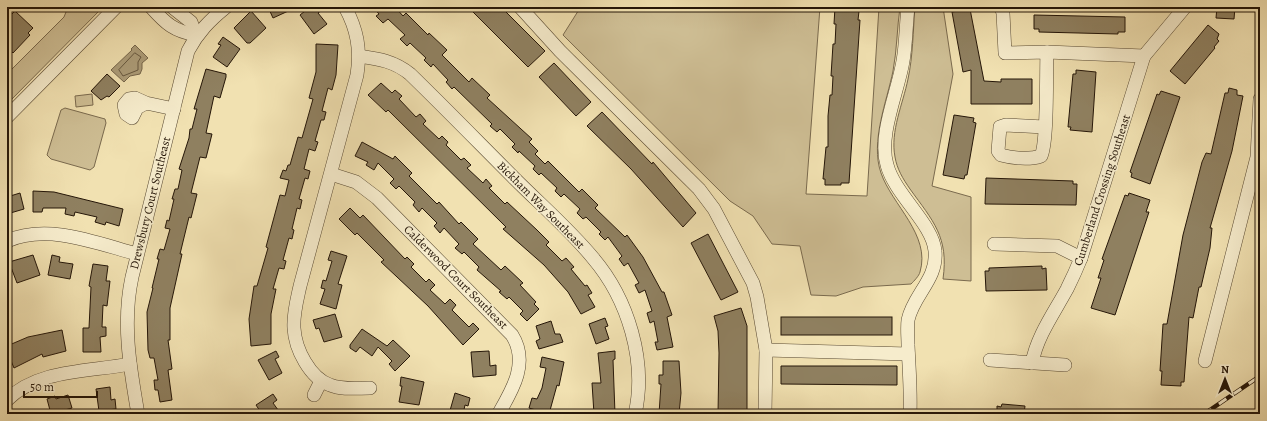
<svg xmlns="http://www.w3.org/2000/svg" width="1267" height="421" font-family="Alegreya,serif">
<rect width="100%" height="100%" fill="#f1e1b1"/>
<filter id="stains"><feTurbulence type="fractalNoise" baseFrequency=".005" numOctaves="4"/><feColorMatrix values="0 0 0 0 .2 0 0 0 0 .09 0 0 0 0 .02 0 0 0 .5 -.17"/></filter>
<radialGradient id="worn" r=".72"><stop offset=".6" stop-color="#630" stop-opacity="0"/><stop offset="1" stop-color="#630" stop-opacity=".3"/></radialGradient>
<!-- green -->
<g fill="#cebe94" stroke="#7a6a4e">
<path d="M68 7H103L7 104V74L64 17Z"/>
<path d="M583 7H820L806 194 867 196 879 7H900C897 28 897 50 893 71 887 101 870 142 881 173 892 205 931 235 920 272 919 276 914 281 911 284L863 287 836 296 811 295 800 246 772 244 753 216 730 201 563 35 580 8Z"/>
<path d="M915 7H943L953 74 932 186 971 197V281L943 279C949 237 933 221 910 189 903 179 897 169 895 157 890 131 903 104 908 79 913 56 913 31 915 7Z"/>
<path d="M92 94 93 105 76 107 75 96Z"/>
<path d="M65 108 105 119 106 123 94 167 90 170 51 159 47 155 61 110Z"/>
</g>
<!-- water -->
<path fill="#ac9c78" stroke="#76664b" d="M135 45 148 58 142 63V69L140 74 130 76 124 82 111 70 132 50 131 49Z"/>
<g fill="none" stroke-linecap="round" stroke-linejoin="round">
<!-- shore -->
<path stroke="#685940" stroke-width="1" d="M135 53 141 57 138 62V70L123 76 119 70Z"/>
</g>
<!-- building -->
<g fill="#8f8060" stroke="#251608">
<path d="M268 7H297L273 18Z"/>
<path d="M310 7H326L318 13 327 24 314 34 300 15Z"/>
<path d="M373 7H395L403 16 406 13 428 35 429 33 447 50 442 55 469 82 472 78 490 95 487 98 532 139 529 142 538 151 535 154 545 164 548 161 579 192 582 189 598 205 595 208 625 237 627 235 643 257 662 292H664L672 315 667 317 673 347 657 350 655 342H658L654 321 650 323 647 313 652 311 645 290 639 293 635 285 639 283 628 263 624 266 619 259 622 256 608 237 605 240 599 234 601 232 586 217 583 219 577 213 580 209 564 194 561 197 555 191 557 188 541 173 539 175 533 169 535 166 519 151 518 153 512 147 515 144 500 129 497 132 490 126 492 124 454 87 452 89 446 82 448 80 433 64 431 67 424 60 426 58 410 43 407 46 400 39 405 35 388 19 383 23 376 16 379 14Z"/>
<path d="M468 7H501L545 51 528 67Z"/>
<path d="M835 7H854V11H859L858 20H860L849 183H841V185H825V179H823L826 147H828V116L830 95H832L833 76H831L833 44H835L836 24H834Z"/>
<path d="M1217 7H1235L1234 19 1216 18Z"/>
<path d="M970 9 984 81 1001 82V79H1032V104H971V70L963 72 952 12Z"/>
<path d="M7 11 11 15 15 11 33 28 28 33 30 35 13 53 7 47Z"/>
<path d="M251 11 266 28 250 43H247L234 28Z"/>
<path d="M1034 15 1125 17V32H1118V34L1039 32V29H1034Z"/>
<path d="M1208 25 1219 34 1217 39 1219 41 1214 47 1215 48 1185 84 1170 71Z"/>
<path d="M223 37 240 49 227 67 213 57 221 45 218 44Z"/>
<path d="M316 44 338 45 336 75 332 90 328 88 322 111 326 112 324 120H321L315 141 318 142 315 151 309 149 304 169 310 171 308 179 305 178 299 199 302 200 300 209 297 208 292 229 294 230 292 239 289 238 283 260 286 261 284 269 279 268 273 289H276L271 314V344L251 346 249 319 254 286H257L268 248 266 247 280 195 285 196 289 180 280 178 283 170 286 171 288 165H290L298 137 302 138 313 99 309 98 316 72Z"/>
<path d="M554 63 591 102 576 116 539 77Z"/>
<path d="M206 69 226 74V77L220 98 214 96 206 133 212 134 206 158 200 157 191 193 197 194 191 218 189 217 180 254H182L170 308V340H168L172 369 168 370 172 400 160 402 158 390H155L154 380H158L154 358H150L148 350 147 312 153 288H152L159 259H157L160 249 164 250 170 229 165 228 167 220 169 221 174 199H172L175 189H178L182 170 179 169 189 138 190 129H192L197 109H194Z"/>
<path d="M1076 70 1096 72 1092 132 1070 130 1071 127H1068L1073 74H1076Z"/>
<path d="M107 74 120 86 109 97 107 96 101 100 91 91Z"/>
<path d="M381 83 392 93 395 90 402 96 399 99 416 117 420 114 426 121 423 124 439 139 442 136 448 142 446 145 461 160 464 158 471 165 467 168 483 183 486 179 492 186 489 188 505 204 507 202 537 230 549 242 546 245 562 261 566 258 574 267 571 269 585 286 587 285 592 293 588 295 595 307 581 314 568 292 544 265 503 229 506 227 388 110 386 112 368 95Z"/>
<path d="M1229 88 1237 90V95L1243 96 1232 151 1210 228H1212L1210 248 1201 287H1199L1193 318 1189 317 1184 382H1181V386L1161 385 1162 371H1160L1163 324H1167L1183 235 1202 162 1206 153 1211 154 1225 93H1228Z"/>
<path d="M1161 91 1180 97 1150 184 1131 177 1132 173 1130 172 1157 94 1159 95Z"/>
<path d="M602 112 652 164 653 162 696 213 683 227 631 169 587 126Z"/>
<path d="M954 115 974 118 973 122 976 123 967 175H965L964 179 943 175Z"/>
<path d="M362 142 393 159 395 156 412 173 409 176 437 204 439 202 459 224 461 222 478 239 473 244 501 270 505 266 523 283 520 285 536 302 534 304 539 309 527 321 520 314 523 311 509 297 507 299 499 292 501 291 477 270 479 267 464 252 462 254 455 248 459 244 444 228 440 233 434 226 437 223 422 208 419 212 413 205 415 202 399 186 396 189 390 183 394 179 378 163 374 170 366 165 368 162 355 156Z"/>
<path d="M986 178 1073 181V184H1077L1076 205 985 204Z"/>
<path d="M33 191 54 192 123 209 119 226 106 222 105 225 95 222 97 217 75 212 74 216 65 214 66 208H43L42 212H33Z"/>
<path d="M20 193 24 209 7 214V197Z"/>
<path d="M1129 193 1150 200 1146 212H1149L1115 315 1091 308 1101 278H1098L1104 260 1102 259 1125 195 1128 196Z"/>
<path d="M350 208 360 218 363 215 405 259 407 257 414 264 411 267 426 282 429 279 435 285 430 290 445 304 450 299 456 305 452 310 469 327 473 323 479 329 463 345 428 306 381 262 384 260 357 233 355 235 339 219Z"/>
<path d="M708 234 738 292 721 300 691 243Z"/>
<path d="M331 251 347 256 338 284 342 285 336 309 320 304 325 289 321 288 323 280 326 281 332 261 328 260Z"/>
<path d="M33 255 40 275 17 283 9 262Z"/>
<path d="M52 255 60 257 59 262 73 264 70 279 48 275Z"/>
<path d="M93 264 108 266 106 281H110L107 306 103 305 102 327H106V336L100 337 101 352H83V328H89L91 287 89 286Z"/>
<path d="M1042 266V269L1046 268 1047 290 986 291 985 271H989V268Z"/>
<path d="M741 308 747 326V414H718L719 353 718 331 714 316Z"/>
<path d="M335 314 342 337 324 342 319 328 316 329 313 320Z"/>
<rect x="781" y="317" width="111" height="18"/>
<path d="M605 318 608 326 605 327 609 339 596 344 589 324Z"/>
<path d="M551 321 555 334H560L563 342 539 349 536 341 540 339 536 326Z"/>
<path d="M362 329 387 346 393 340 410 356 395 371 389 364 392 361 378 347 372 356 360 347 356 352 350 348V345Z"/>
<path d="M62 330 66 351 43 357 42 354 14 368 7 351V346L28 337Z"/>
<path d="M276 351 279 357 275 359 282 373 269 380 258 360Z"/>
<path d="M489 351 490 366 496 365V375L473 377 471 352Z"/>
<path d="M615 351V359L613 360 615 414H594L592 383H601L598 353Z"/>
<path d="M542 357 564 362 559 386 557 385 549 414 529 408 532 398 537 399 542 388 546 368 540 367Z"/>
<path d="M663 361H679L681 393 679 414H659L661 384H659V375H663Z"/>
<path d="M781 366H897V385L781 384Z"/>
<path d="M401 377 424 382 419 405 399 402 402 386H400Z"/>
<path d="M110 387 111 400 115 399 116 409 99 411 96 389Z"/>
<path d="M455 393 470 398 468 406 465 405 463 414H449Z"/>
<path d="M273 394 277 400 273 403 281 414H262L256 405Z"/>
<path d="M68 395 72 408 51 414 47 399 55 396 56 399Z"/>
<path d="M1002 404 1025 406 1024 414H997V406L1001 407Z"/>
</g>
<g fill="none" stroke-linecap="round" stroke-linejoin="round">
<defs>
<g id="minor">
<path d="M151 7C166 24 174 31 196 35"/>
<path d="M172 7 191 22 196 35"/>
<path d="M345 7C357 29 361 49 357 75L300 286C297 300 293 314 294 328 295 349 310 378 330 385 342 390 357 388 370 388"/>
<path d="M520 7 560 51 699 189 714 209 753 283 757 297 766 350 765 414"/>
<path d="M908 7C906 25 906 44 903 61 898 92 878 135 887 165 895 195 933 224 935 251 938 279 913 295 908 320 907 328 908 337 908 345 909 368 911 391 910 414"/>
<path d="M1001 7 1003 13 1005 53 1047 52 1144 56 1185 7"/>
<path d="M359 56C379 59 394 61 410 74 445 108 480 144 515 179 541 205 570 230 593 258 628 299 647 361 635 414"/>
<path d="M146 103 135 98 129 99 124 105 126 114 132 118 137 108 146 103 174 109"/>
<path d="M7 117 116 7"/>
<path d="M1044 127 1006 125 1000 127 998 151 1001 155C1012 158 1029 160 1041 156 1048 142 1046 72 1047 52"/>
<path d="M331 174 356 182 377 198 512 335C529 362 513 389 499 413"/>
<path d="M7 241C48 223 96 243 137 254"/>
<path d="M994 244 1057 246 1081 258"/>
<path d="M766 350 908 354"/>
<path d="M990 360 1065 365"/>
<path d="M1205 361 1257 157 1260 99"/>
<path d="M1032 363C1037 336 1054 313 1067 289 1072 279 1077 268 1081 258L1144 56"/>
<path d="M314 395 321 381"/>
<path d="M7 400C38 369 89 372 130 364"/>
<path d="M138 414C130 368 122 323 132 277L188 51C198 32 210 20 226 7"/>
</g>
</defs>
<!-- minor casing -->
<use href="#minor" stroke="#584932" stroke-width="14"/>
<!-- minor -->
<use href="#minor" stroke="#f6eccc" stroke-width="13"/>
<defs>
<path id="rail" d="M1204 414 1260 376"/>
</defs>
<!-- rail casing -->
<use href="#rail" stroke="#251608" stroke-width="4.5"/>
<!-- rail -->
<use href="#rail" stroke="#f6eccc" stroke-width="3" stroke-dasharray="9" stroke-linecap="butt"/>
</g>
<g text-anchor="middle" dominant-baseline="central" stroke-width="3" stroke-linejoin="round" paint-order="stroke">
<!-- street labels -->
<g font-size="12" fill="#251608" stroke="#f6eccc">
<text transform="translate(1102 190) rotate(-72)">Cumberland Crossing Southeast</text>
<text transform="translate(150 203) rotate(-76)">Drewsbury Court Southeast</text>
<text transform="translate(541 205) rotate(45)">Bickham Way Southeast</text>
<text transform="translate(456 277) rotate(45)">Calderwood Court Southeast</text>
</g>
</g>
<!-- margin -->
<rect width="1267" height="421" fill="none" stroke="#f1e1b1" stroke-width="24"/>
<rect x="8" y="8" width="1251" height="405" fill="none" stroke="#251608" stroke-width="2"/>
<rect x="12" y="12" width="1243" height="397" fill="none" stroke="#251608"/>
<!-- north arrow -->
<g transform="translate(1225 379)" stroke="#f6eccc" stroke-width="3" paint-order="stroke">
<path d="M0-3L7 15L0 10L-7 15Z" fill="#251608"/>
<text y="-6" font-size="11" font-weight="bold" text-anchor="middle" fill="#251608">N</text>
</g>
<!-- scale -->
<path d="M24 391v6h73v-6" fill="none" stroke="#251608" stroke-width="2"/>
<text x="30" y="391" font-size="12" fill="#251608" stroke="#f6eccc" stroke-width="3" paint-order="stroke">50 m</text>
<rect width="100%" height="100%" filter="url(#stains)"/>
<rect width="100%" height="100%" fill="url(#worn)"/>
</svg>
